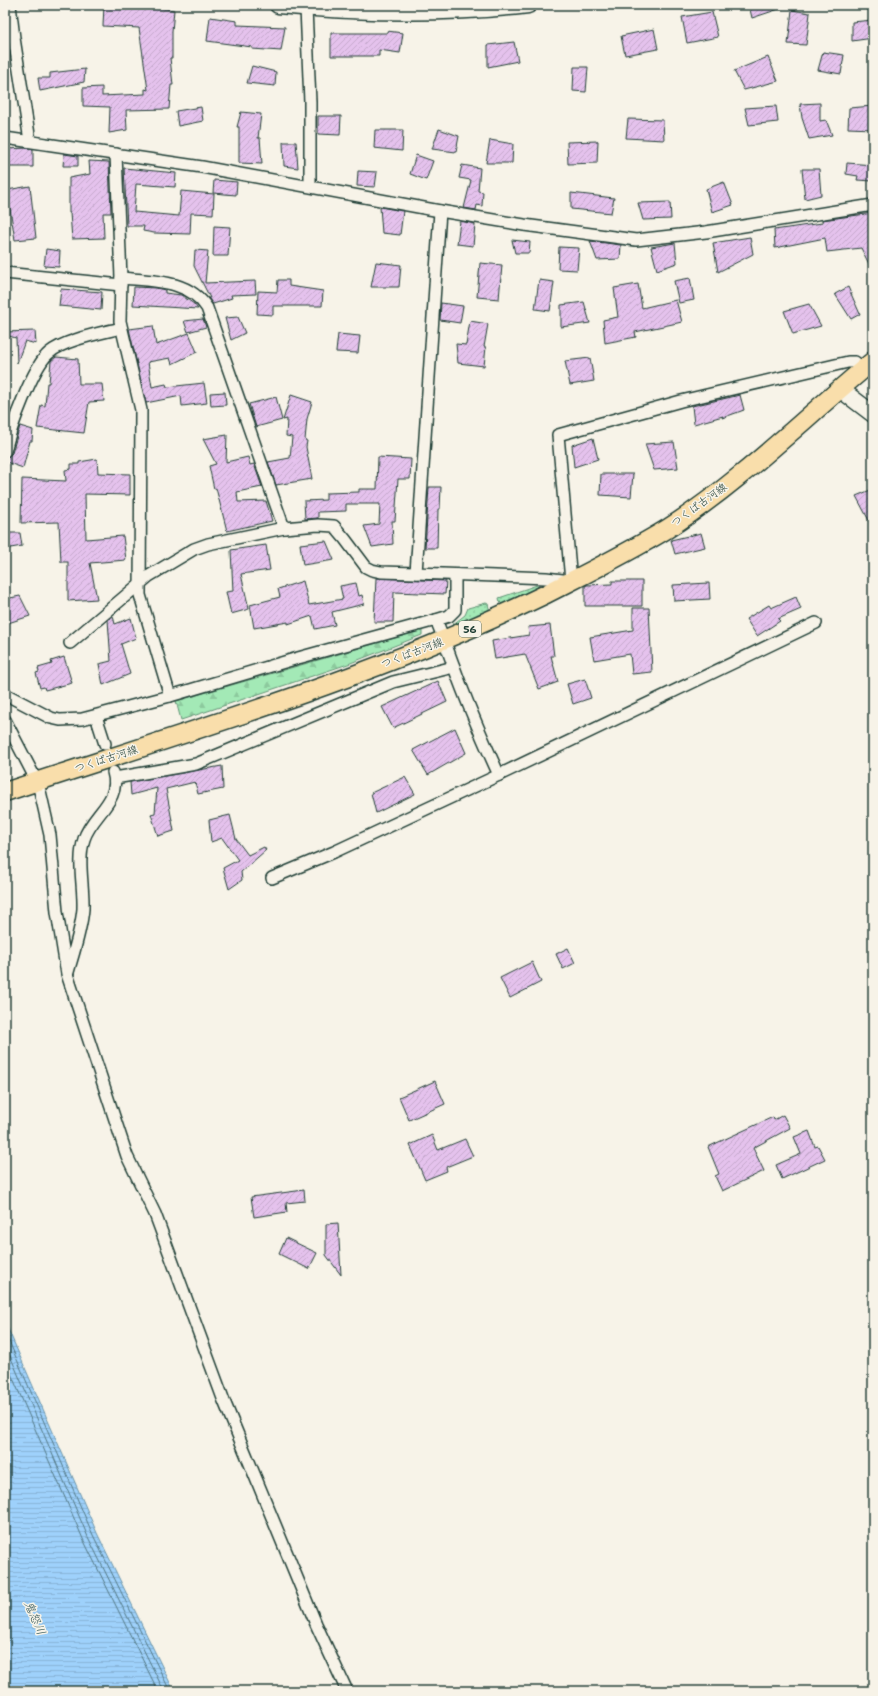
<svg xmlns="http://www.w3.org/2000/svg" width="878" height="1696" font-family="'Shantell Sans','Klee One',sans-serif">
<defs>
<pattern id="grass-dots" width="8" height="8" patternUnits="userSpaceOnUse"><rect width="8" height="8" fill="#a3e9b6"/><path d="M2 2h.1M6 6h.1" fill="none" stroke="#8cc99d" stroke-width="1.8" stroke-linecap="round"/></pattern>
<pattern id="forest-firs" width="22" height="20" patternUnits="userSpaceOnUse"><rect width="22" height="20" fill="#a3e9b6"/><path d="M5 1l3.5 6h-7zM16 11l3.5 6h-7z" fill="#8cc99d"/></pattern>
<pattern id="water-rules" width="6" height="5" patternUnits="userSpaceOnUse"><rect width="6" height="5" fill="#9ed1fb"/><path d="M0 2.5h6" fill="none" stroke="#88b4d8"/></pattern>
<pattern id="building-hatch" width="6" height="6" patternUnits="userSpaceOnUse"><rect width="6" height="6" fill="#e5c2ed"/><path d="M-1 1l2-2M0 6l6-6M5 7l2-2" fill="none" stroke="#c4a8cc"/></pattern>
</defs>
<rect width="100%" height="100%" fill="#f7f3e8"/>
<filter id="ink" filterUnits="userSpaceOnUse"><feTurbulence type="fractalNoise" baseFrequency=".025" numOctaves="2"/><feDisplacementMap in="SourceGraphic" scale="8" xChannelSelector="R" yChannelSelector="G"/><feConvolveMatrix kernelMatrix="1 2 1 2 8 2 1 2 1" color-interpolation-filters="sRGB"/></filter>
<g filter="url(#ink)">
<!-- grass -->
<g fill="url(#grass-dots)" stroke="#619375">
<path d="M537 585 538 588 503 605 500 602 499 598Z"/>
<path d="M486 603 488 604 490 612 451 628 452 625 465 615 468 608Z"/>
</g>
<!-- forest -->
<path fill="url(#forest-firs)" stroke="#619375" d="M422 630V635L348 664 181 720 176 701Z"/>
<!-- water -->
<path fill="url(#water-rules)" stroke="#6b96ab" d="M5 1322 97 1533 174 1691H5Z"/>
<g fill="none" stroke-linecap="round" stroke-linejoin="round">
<!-- shore -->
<g stroke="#527884" stroke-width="1">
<path d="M5 1332 93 1535 170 1691"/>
<path d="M5 1344 88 1537 164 1691"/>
<path d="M5 1360 83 1539 158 1691"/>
</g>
</g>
<!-- building -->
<g fill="url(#building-hatch)" stroke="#1f3d34">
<path d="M104 5H138L174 10 172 31V58H170L173 85H171L169 109 126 110 127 130 109 133 110 107 83 106V88L102 87V96L145 94V89L148 90 139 28 103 26Z"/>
<path d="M749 5H785V7L752 18Z"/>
<path d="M792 10 810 13 806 45 788 44Z"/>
<path d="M712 12 718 37 687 43 682 17Z"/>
<path d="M210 17 237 21V25L285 27 281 51 252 49V47L207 41Z"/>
<path d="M873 20V38L852 41V22Z"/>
<path d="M654 29 658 49 625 55 621 36Z"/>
<path d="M387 31 403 33 400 53 379 50V56H331V33H387Z"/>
<path d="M514 42 518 61 488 67V45Z"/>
<path d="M823 52 844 55 841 74 818 70Z"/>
<path d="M768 57 778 81 744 90 734 71Z"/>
<path d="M252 66 276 72 275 86 247 83Z"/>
<path d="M574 67H588L586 92 573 91Z"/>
<path d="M85 69 84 82 40 91 38 78H50V73Z"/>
<path d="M820 103V121L826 120 832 135 809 139 802 118 800 104Z"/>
<path d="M776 106 778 122 749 125 745 108Z"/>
<path d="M873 106V129L848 128 849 108Z"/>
<path d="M201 107 203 121 178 126 176 111Z"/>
<path d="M241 112 261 114 258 138H260L262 164 239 163V127H237Z"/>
<path d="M318 116H341L340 135 318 134Z"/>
<path d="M628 119 663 120 664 140 626 138Z"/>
<path d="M439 129 459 136 456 152 432 149Z"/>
<path d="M375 130H403L402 151 374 148Z"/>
<path d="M490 140 513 144 512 163H486Z"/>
<path d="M598 141 597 163 568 164 567 142Z"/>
<path d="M283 142H296L298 168 284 166Z"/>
<path d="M28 148 33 149V167H5V149Z"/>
<path d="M64 154 78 156V166H63Z"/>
<path d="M416 155 433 161 426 180 410 174Z"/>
<path d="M89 161 109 162 111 213H103L104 238 72 239 70 213H69V178L90 174Z"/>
<path d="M847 163 873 165V181L857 180 858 176 846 174Z"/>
<path d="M462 165 480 168 478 191 483 192 482 206 477 205 476 210 464 208 471 180 459 178Z"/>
<path d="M124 168 176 173 175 187 136 184 134 212 179 216 181 191 214 194 213 214 191 213 190 234 154 233 143 231 144 226H127Z"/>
<path d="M802 169H819L821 195 805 199Z"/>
<path d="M358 171 377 172 375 187 357 186Z"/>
<path d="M214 180 237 182 236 195 213 193Z"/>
<path d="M724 182 733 205 712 212 706 189Z"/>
<path d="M30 186 36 238 15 240 7 190Z"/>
<path d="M571 193 614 198 611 213 571 209Z"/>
<path d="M670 202 671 219 643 220 638 203Z"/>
<path d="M380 207 403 211 400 235 382 233Z"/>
<path d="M873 213V272L861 248 827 252 825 238 775 248 774 230 822 223V220Z"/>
<path d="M460 221 475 224 473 246 457 244Z"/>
<path d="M214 226 230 227 228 256H213Z"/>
<path d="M750 237 753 254 718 272 713 243Z"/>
<path d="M512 240 530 242 529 253H515Z"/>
<path d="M590 241 621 245 620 259 597 260Z"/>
<path d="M675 243 677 263 657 270 651 247Z"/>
<path d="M559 247 579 248 577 270 558 269Z"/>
<path d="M46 249 60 251 59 267 44 266Z"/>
<path d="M195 250 208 251 205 283 255 281 256 294 231 295 232 298 213 304 208 298H210L194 266Z"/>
<path d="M376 262 401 265 399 287H371Z"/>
<path d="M480 263 502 265 499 299 477 297Z"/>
<path d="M690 278 694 300 679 303 674 281Z"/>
<path d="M278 280H289V286L323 291 322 306H273V315L257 314 258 291 277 292Z"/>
<path d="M539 280 554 282 550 311 535 309Z"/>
<path d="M638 284 642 308 676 300 682 322 635 332 636 337 605 343 603 320 618 317 614 288Z"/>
<path d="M134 287 156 288 165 290V293L181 295 194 304 198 309 133 305Z"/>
<path d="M848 287 860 314 851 319 835 294Z"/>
<path d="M61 289 102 292 101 310 59 306Z"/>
<path d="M584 302 590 323 561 327V305Z"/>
<path d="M441 303 463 306 460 323 440 320Z"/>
<path d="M809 304 821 326 793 334 784 311Z"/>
<path d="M238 317 245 333 231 340 225 318Z"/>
<path d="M203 319 206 327 188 332 184 321Z"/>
<path d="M470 321 488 324 484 347H486L484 366 458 363 456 344 466 345Z"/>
<path d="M153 326 156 345 189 333 197 352 172 364 170 358 148 362 152 387 166 384 167 387 204 383 207 403 182 406 181 396 146 403 129 329Z"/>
<path d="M35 331 36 344 25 341 17 363 16 338 5 335V332Z"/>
<path d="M338 334 360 336 358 353 336 352Z"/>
<path d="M56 357 78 359 79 384H102L104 401 89 402 84 433 37 428 41 405 45 406 47 383H49L51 361Z"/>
<path d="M590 358 594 381 570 385 565 361Z"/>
<path d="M225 392 226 405 211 406 210 393Z"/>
<path d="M291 395 312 402 307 419 305 440 307 441 306 447 312 479 276 485 268 462 290 458 292 437 286 436 287 419 283 420Z"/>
<path d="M740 395 744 410 722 418 723 416 694 424 692 406Z"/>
<path d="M276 397 282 420 256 427 249 404Z"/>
<path d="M20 426 33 430 32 441H30L23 468 6 462 8 457 12 453Z"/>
<path d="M227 435 226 462 248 457 250 465 254 464 262 487 237 492 238 502 266 501 272 521 227 531 216 488 214 489 209 466 216 464 203 439Z"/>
<path d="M593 438 598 459 574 467 572 445Z"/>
<path d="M674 442 678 468 654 470 645 444Z"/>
<path d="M378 457 411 459 410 479H398L395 521H392L393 544 372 547 364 526 379 524 380 504H346V511L318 512V518L305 519 304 501 326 500V493L359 492V489H377Z"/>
<path d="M97 459 98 473 130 474V495L85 494 86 539 123 536 126 560 90 563 97 599 68 601V562H61L59 522 21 523 22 479 66 481 65 470 71 469V464H79V462Z"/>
<path d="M601 474H633L631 497 600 495Z"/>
<path d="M429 487H441L440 509H438L437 548H425Z"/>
<path d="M873 489V528L856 496Z"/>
<path d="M5 533H20L22 546 5 549Z"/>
<path d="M701 533 705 547 675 554 671 540Z"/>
<path d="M326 541 334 560 303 565 300 544Z"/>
<path d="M266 545 270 570 241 574 249 609 231 614 226 592 233 591 231 550Z"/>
<path d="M376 578 446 581 445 594 394 592 393 622H374Z"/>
<path d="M303 581 309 605 343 599 340 586 356 583 359 596 362 595 364 604 332 612 335 625 315 629 312 616 288 624V622L254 628 250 605 280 597 278 589Z"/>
<path d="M612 581H642V606H585V586L587 585 612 584Z"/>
<path d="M709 583 710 599 674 601 673 585Z"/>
<path d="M20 596 30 616 5 624V599Z"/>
<path d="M796 597 801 609 778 619 780 621 757 636 746 619 769 605 771 608Z"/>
<path d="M633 608H649L652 672 632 674 630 654 594 660 590 637 633 630Z"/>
<path d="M113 616 115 624 131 618 136 638 121 644 130 674 103 685 99 664 111 661 108 620Z"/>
<path d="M550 625 554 656H551L558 682 539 689 525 654 495 659 492 641 529 635 528 627Z"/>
<path d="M64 657 72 683 45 690 44 687 40 688 36 673 39 672 38 668 52 664 51 661Z"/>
<path d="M585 679 591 698 573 704 567 684Z"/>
<path d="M438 681 447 702 393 728 382 707Z"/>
<path d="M455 728 466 753 428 775 413 750Z"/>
<path d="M222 766 223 789 198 794 195 782 166 789 174 831 158 836 151 814 155 813 157 788 131 795 130 782Z"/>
<path d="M405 777 415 794 376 813 371 793Z"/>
<path d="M230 815 236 839 248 855 264 847 266 850 241 872 242 880 229 889 223 868 238 860 222 838 211 842 209 820Z"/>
<path d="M568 948 575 963 563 969 556 954Z"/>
<path d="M532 962 541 982 510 998 500 978Z"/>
<path d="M435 1081 445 1104 409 1120 399 1097Z"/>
<path d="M783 1115 790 1128 753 1148 764 1171 722 1191 715 1176 719 1174 708 1147 773 1117 774 1120Z"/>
<path d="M809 1131 815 1147 818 1146 825 1159 782 1179 776 1165 801 1154 794 1137Z"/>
<path d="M432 1135 438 1150 465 1139 473 1156 446 1167 447 1171 425 1180 410 1145Z"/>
<path d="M304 1190 305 1201 286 1203 287 1212 254 1217 251 1197Z"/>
<path d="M338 1223 341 1275 326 1255V1224Z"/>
<path d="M286 1238 317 1253 309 1269 279 1254Z"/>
</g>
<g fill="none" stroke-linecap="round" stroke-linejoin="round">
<defs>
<g id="street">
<path d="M10 5 14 38 30 141"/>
<path d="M306 8 310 102V186"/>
<path d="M5 138 202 167 440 211 524 225 636 240 706 232 873 205"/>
<path d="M116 154 121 278 120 321 141 410 140 595 170 696"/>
<path d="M440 211 416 573 546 578 571 581 558 435 681 401 848 362H855L863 369"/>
<path d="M5 273 121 285"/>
<path d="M121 278C151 281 189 279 207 308L284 528"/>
<path d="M5 451C10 430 33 366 49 353 64 340 101 333 121 328"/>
<path d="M436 620 449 616 455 610V575"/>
<path d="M70 643 149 576 194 549 208 544 284 528 318 525 334 526 345 539 366 567 372 570 381 572 416 573"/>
<path d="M5 694 51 718 60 720 82 719 170 696 298 658 436 620C443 636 448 651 454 667 467 703 483 740 499 775"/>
<path d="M96 716 105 744"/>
<path d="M5 720 32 772 40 791 50 835 57 912 67 974 127 1156 155 1214 224 1401 316 1624 347 1691"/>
<path d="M115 778 196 764 393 682 454 667"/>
<path d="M272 878 334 852 499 775 816 623"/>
<path d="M68 972C74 951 81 931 83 909 84 886 77 861 84 839 92 814 122 801 113 772"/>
</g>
<g id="secondary">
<path d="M278 5C363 13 443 15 528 5"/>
<path d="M840 389 873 414"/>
</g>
<path id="primary" d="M5 792C187 732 373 678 546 594 587 573 628 553 667 529 742 481 805 417 873 361"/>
</defs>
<!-- street casing -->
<use href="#street" stroke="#1f3d34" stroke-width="14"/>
<!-- secondary casing -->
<use href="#secondary" stroke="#1f3d34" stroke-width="19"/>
<!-- primary casing -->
<use href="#primary" stroke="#1f3d34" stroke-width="21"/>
<!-- street -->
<use href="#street" stroke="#f7f3e8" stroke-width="11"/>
<!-- secondary -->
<use href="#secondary" stroke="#f7f3e8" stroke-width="16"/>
<!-- primary -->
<use href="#primary" stroke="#f9deab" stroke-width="18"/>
</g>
</g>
<g text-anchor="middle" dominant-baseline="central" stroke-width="3" stroke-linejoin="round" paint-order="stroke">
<!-- shield labels -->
<rect fill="#f7f3e8" stroke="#60746a" stroke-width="1" x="459" y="621" width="22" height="16" rx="3"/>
<g font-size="10" font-weight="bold" fill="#1f3d34">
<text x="470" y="629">56</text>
</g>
<!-- street labels -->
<g font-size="11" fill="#1f3d34" stroke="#f7f3e8">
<text transform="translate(699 505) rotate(-36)">つくば古河線</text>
<text transform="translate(412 653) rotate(-21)">つくば古河線</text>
<text transform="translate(106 759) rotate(-18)">つくば古河線</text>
</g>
<!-- water labels -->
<g font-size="12" font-style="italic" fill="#385b5c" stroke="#f7f3e8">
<text transform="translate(35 1618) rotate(67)">鬼怒川</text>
</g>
</g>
<!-- margin -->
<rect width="878" height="1696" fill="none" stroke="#f7f3e8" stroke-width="20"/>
<rect x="10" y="10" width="858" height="1676" fill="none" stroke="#1f3d34" stroke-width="1.5" filter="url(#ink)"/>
</svg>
